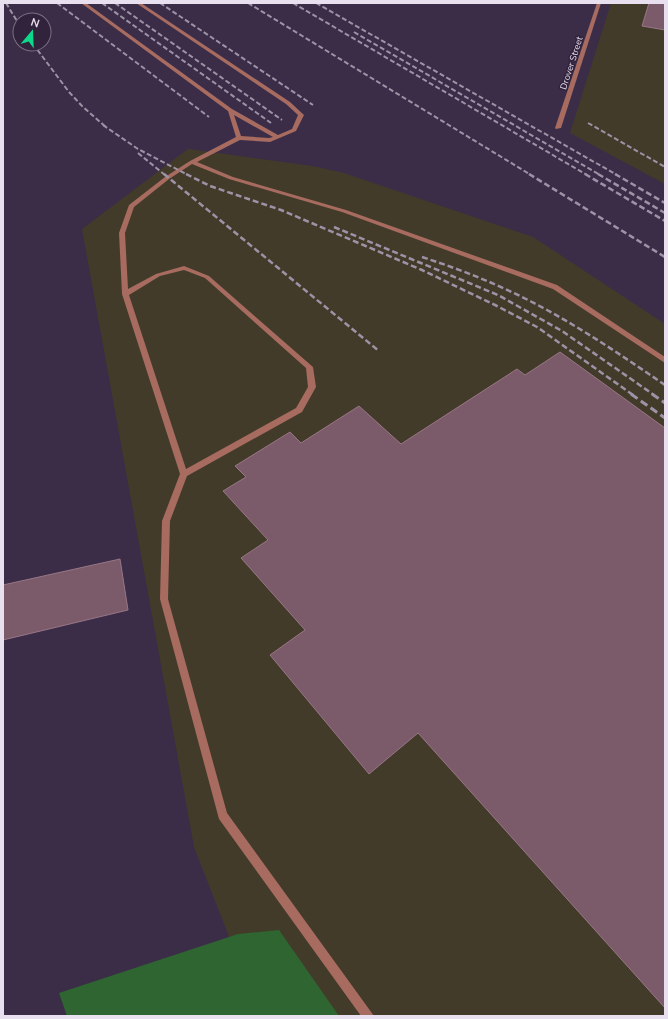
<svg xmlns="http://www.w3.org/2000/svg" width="668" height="1019" font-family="Mulish,sans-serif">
<rect width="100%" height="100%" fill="#3b2d47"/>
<!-- industrial -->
<g fill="#433b29">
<path d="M611 3H665V184L570 133Z"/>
<path d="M188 149 312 166 344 173 533 237 665 324V1016H260L194 847 82 229Z"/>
</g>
<!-- green -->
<path fill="#2e6531" d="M279 930 339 1016H67L59 993 238 934Z"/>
<!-- building -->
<g fill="#7b5b6a" stroke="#987687">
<path d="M649 3H665V30L642 26Z"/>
<path d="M560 352 665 428V1008L418 733 369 774 270 655 305 630 241 558 268 540 223 491 246 477 235 466 290 432 301 443 359 406 401 444 517 369 525 375Z"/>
<path d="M120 559 128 610 3 640V585Z"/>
</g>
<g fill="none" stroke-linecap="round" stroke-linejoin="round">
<!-- lane -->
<path fill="#a76b60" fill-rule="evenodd" d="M81 3H86L232 109 278 135 292 129 298 115 286 104 136 3H141L290 102 304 115 296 131 270 142 240 140 197 162 233 177 346 210 557 285 665 357V363L553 289 342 212 229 179 192 164 169 179 134 207 125 233 128 289 156 274 184 266 209 276 313 367 316 387 302 412 187 476 170 521 168 599 227 813 374 1016H361L219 819 160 599 162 521 180 474 122 294 119 233 129 205 165 177 190 161 236 137 228 111ZM234 115 273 137 269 138 241 136ZM184 270 205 278 306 368 308 387 296 408 186 469 129 295 160 276Z"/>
<!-- street -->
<path fill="#a76b60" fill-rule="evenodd" d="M597 3H601L561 128 556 129 555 128Z"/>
<!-- rail-far2 -->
<g stroke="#9d92a6" stroke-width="2" stroke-dasharray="5 2.5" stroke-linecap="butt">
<path d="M6 3 20 26"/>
<path d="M57 3 209 117"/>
<path d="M102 3 271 123"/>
<path d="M115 3 282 120"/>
<path d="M160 3 313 105"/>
<path d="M248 3 531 175"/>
<path d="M293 3 587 175"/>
<path d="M316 3 617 175"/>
<path d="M354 32 600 175"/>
<path d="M33 44 69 92 83 107 107 128"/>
<path d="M588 123 665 167"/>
<path d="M103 125 138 149 188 175"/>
<path d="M138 153 165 175"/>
</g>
<!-- rail-far1 -->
<g stroke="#9d92a6" stroke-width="2.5" stroke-dasharray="6 3" stroke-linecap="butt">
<path d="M164 174 379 351"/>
<path d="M186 174 210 186 281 210 422 270 497 306 537 327 633 395"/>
<path d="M529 174 665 257"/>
<path d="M585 174 665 221"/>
<path d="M598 174 665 213"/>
<path d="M615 174 665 203"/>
<path d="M334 227 498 295 562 331 654 395"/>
<path d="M422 257C459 269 495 283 530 301 577 325 621 355 665 385"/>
</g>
<!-- rail -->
<g stroke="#9d92a6" stroke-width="3" stroke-dasharray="8 4" stroke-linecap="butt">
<path d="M631 394 665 418"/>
<path d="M652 394 665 403"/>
</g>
</g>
<g text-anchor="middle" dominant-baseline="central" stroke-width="3" stroke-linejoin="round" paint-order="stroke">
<!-- far-street labels -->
<g font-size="9" fill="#e8dfef" stroke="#31233c">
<text transform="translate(571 63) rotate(-72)">Drover Street</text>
</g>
</g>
<!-- border -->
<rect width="668" height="1019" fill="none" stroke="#e8dfef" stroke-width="8"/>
<!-- north arrow -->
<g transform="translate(32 32) rotate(19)"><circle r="19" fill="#31233c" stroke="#7a6e84"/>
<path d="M0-3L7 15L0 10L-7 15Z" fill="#0cd98a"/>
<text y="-6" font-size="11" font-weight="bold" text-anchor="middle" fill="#e8dfef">N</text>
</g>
</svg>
